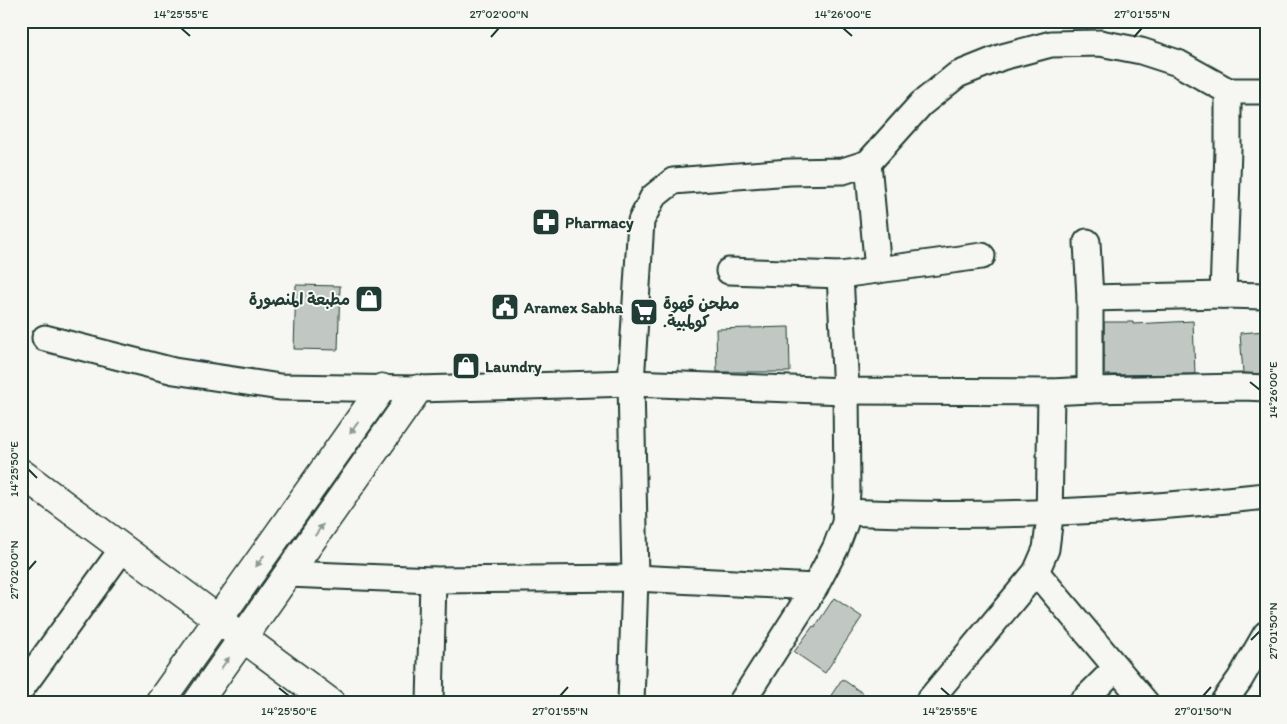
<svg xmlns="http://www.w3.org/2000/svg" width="1287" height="724" font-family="Itim,'Playpen Sans Arabic',sans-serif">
<rect width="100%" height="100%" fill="#f6f6f2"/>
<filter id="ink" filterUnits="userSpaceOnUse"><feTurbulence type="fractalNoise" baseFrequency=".02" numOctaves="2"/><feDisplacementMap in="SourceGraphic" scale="10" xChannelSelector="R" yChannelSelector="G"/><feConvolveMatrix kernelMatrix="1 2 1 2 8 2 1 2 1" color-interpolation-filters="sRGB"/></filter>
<g filter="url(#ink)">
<!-- building -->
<g fill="#c1c8c3" stroke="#1f3d34">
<path d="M296 285 340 286 338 350 294 349Z"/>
<path d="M1193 321 1195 374 1104 375V322H1133V324Z"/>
<path d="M789 327 790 372H717L716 329Z"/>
<path d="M1266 331V374L1243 373 1240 333Z"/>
<path d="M834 598 862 617 825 673 794 652 813 626 815 627Z"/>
<path d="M842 679 877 703H826Z"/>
</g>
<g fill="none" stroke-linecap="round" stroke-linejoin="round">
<defs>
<g id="minor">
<path d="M1228 91H1266"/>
<path d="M868 163 878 270"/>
<path d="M1087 242 1090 298V390"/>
<path d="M729 271 840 275 982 256"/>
<path d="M1090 298 1223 295 1266 296"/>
<path d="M45 338 174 371 280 387 418 389 631 383 846 391 1051 392 1090 390 1243 387 1266 388"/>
<path d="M845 512C986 519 1126 511 1266 496"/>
<path d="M1036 572 1146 703"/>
<path d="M288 574 433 580 635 578 815 587"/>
<path d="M21 689 123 548"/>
<path d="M430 703 433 580"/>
<path d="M631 703 635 578 631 383 641 221 653 197 673 181 790 172 843 171 868 163 921 104 957 75 1002 57 1051 44 1100 43 1141 51 1178 63 1228 91V149L1223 295"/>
<path d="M741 703 815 587 836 547 845 523 847 491 846 391 840 275"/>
<path d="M927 703 1036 572 1046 549 1049 525 1051 392"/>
<path d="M1081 703 1116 668"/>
<path d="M1223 703 1240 679 1266 634"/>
</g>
<path id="tertiary" d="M21 473 331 703"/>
<g id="primary">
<path d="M159 703 382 388"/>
<path d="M197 703 418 389"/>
</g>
</defs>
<!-- minor casing -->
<use href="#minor" stroke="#1f3d34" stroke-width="29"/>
<!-- tertiary casing -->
<use href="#tertiary" stroke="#1f3d34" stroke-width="31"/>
<!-- primary casing -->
<use href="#primary" stroke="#1f3d34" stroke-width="31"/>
<!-- minor -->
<use href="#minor" stroke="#f6f6f2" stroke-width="25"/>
<!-- tertiary -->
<use href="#tertiary" stroke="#f6f6f2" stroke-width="28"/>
<!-- primary -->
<use href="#primary" stroke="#f6f6f2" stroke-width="28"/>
</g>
<!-- one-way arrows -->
<defs><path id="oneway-solid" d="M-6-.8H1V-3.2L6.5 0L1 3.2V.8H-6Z" transform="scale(1.25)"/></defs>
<g fill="#8a9a93">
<use href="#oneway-solid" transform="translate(354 428) rotate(125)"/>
<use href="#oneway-solid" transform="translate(319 530) rotate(-55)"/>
<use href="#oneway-solid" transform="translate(260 561) rotate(125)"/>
<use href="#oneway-solid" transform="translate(225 663) rotate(-54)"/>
</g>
</g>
<!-- ticks -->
<path fill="none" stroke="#1f3d34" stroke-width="2" d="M181 28 190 36M843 28 852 36M491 37 499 28M1134 37 1142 28M1250 382 1260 390M28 469 37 478M28 570 36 561M1251 640 1260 631M279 688 289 696M941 688 950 696M560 696 568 687M1203 696 1211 687"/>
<!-- icons -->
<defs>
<symbol id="pharmacy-square" viewBox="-11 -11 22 22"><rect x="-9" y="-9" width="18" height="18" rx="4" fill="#1f3d34" stroke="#f6f6f2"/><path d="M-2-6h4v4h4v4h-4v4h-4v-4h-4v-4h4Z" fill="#fff"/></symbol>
<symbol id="shop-square" viewBox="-11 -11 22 22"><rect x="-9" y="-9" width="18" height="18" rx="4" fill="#1f3d34" stroke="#f6f6f2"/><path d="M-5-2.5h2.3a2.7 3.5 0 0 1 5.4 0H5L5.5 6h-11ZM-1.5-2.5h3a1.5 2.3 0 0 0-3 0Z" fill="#fff"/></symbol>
<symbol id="civic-square" viewBox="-11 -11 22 22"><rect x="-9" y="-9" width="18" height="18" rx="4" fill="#1f3d34" stroke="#f6f6f2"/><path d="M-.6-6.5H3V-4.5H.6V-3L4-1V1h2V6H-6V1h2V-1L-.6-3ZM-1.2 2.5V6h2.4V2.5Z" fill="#fff"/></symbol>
<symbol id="supermarket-square" viewBox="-11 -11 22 22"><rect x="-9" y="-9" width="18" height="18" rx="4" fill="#1f3d34" stroke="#f6f6f2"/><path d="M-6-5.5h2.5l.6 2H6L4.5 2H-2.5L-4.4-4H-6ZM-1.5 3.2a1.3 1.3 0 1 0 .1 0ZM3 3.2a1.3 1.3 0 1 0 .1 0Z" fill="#fff"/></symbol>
</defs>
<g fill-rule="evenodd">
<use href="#pharmacy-square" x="530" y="206" width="32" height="32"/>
<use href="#shop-square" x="353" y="283" width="32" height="32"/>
<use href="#civic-square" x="489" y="291" width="32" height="32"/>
<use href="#supermarket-square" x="628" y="296" width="32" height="32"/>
<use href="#shop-square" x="450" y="350" width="32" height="32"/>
</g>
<g text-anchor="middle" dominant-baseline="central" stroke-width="4" stroke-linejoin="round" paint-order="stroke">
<!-- poi labels -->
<g font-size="16" font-weight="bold" fill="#1f3d34" stroke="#f6f6f2" text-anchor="start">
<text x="565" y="222">Pharmacy</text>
<text x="350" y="299" text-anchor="end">مطبعة المنصورة</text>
<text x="663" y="303">مطحن قهوة<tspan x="663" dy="18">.كولمبية</tspan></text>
<text x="524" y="307">Aramex Sabha</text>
<text x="485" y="366">Laundry</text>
</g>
</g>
<!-- margin -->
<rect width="1287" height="724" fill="none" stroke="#f6f6f2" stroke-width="55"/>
<rect x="28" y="28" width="1232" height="668" fill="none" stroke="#1f3d34" stroke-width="2"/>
<g font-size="12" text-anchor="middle" fill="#1f3d34">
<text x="181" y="18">14°25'55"E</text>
<text x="499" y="18">27°02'00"N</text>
<text x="843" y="18">14°26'00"E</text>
<text x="1142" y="18">27°01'55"N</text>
<text transform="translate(1273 390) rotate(-90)" y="4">14°26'00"E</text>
<text transform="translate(14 469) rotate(-90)" y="4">14°25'50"E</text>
<text transform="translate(14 570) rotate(-90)" y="4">27°02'00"N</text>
<text transform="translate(1273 631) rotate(-90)" y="4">27°01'50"N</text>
<text x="289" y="715">14°25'50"E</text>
<text x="560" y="715">27°01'55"N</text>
<text x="950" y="715">14°25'55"E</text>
<text x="1203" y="715">27°01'50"N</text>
</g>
</svg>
